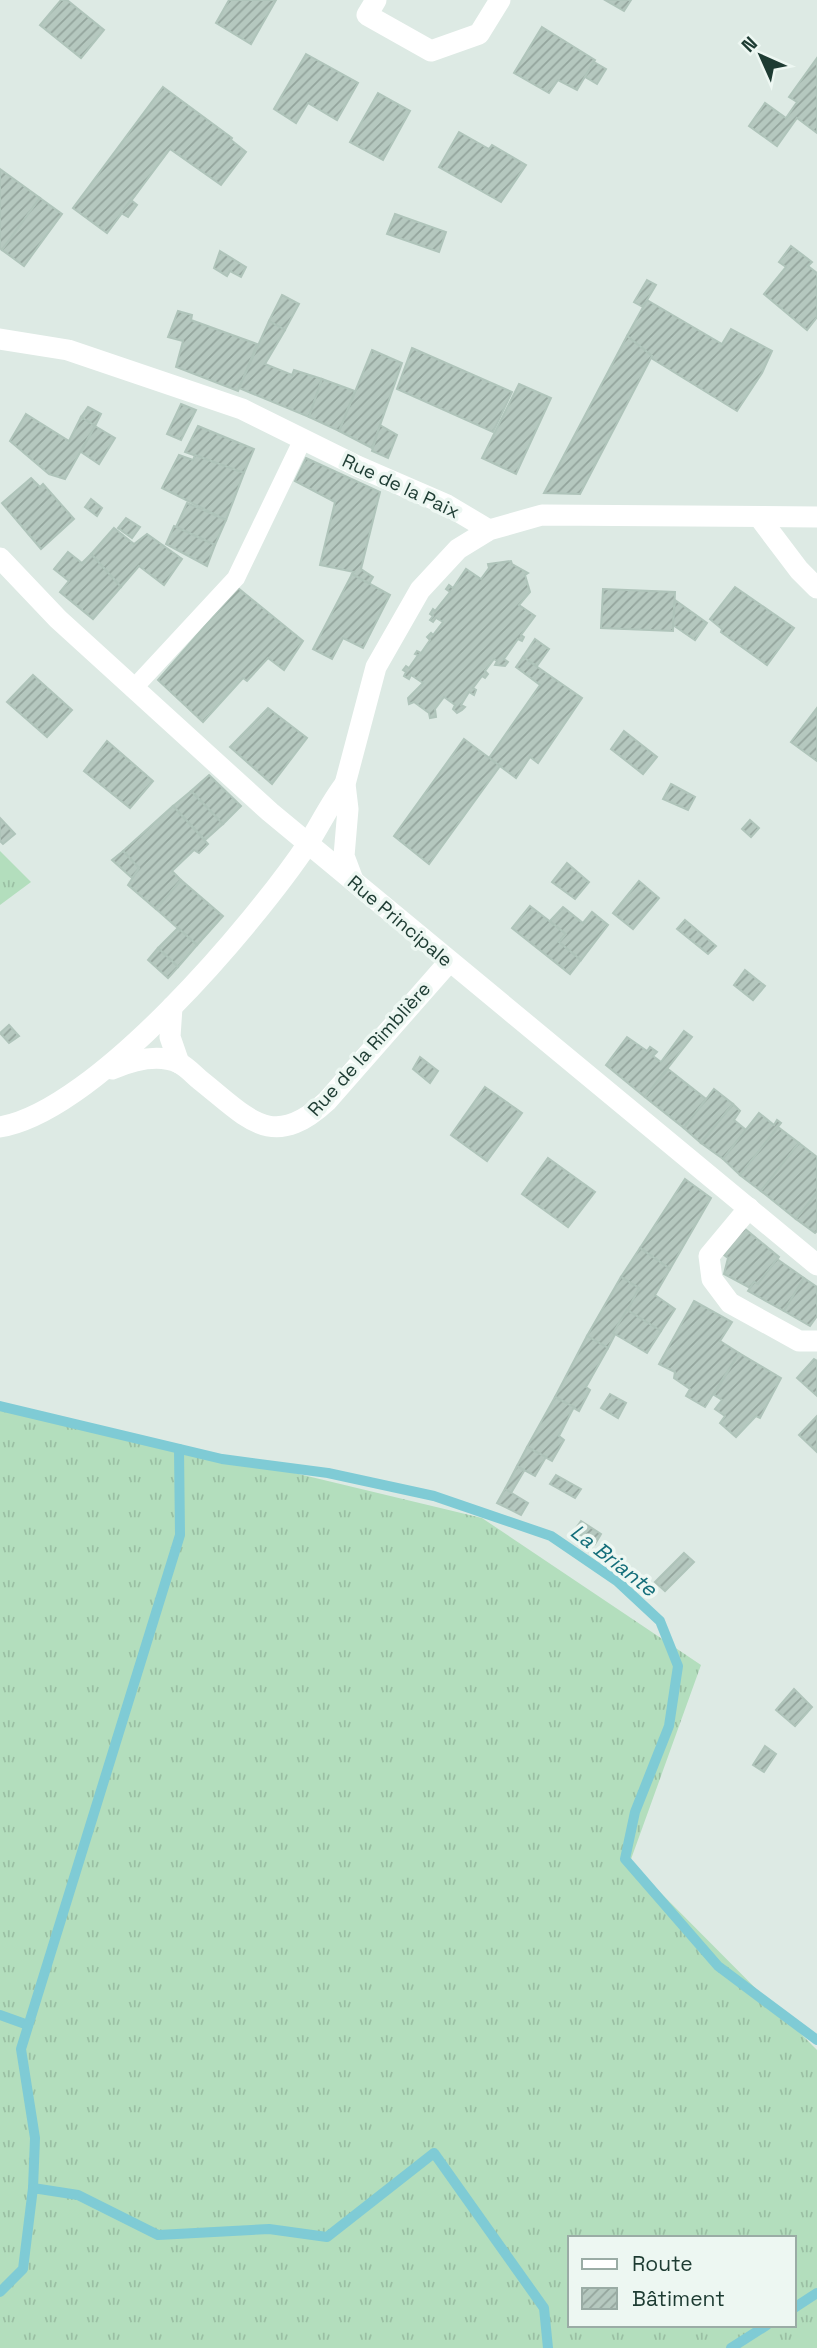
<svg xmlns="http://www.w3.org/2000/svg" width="817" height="2348" font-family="'Space Grotesk',sans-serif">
<defs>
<pattern id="grass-tufts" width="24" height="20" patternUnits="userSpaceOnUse" patternTransform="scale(1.75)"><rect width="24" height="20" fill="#b3debd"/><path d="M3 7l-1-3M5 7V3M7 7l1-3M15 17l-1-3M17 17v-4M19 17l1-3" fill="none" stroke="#9abfa3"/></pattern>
<pattern id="building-hatch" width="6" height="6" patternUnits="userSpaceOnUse" patternTransform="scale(1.75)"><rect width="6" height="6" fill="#b5c8bf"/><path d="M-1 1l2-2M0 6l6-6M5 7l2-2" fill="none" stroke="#93a49c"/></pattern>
</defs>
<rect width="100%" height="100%" fill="#ddeae4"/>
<!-- grass -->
<g fill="url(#grass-tufts)" fill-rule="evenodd">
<path d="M0 851 31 882 0 905Z"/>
<path d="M0 1402 482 1518 701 1665 630 1862 817 2050V2348H0ZM570 2238H794V2325H570Z"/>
</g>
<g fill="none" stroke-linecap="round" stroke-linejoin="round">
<!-- stream -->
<g stroke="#7fcbd5" stroke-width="10">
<path d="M0 1406 222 1459 328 1473 434 1496 551 1536 617 1581 660 1621 678 1666 669 1726 635 1812 625 1859 718 1966 817 2040"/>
<path d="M0 2015 28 2025"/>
<path d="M33 2188 35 2138 21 2049 180 1535 179 1449"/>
<path d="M0 2292 23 2269 33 2188 78 2195 158 2235 269 2229 327 2237 434 2153 544 2308 548 2348"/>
<path d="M794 2308 817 2293"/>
<path d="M731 2348 767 2325"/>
</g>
</g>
<!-- building -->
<g fill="url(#building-hatch)" stroke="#afc4ba" stroke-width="2">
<path d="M61 0H67L104 30 81 58 40 25Z"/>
<path d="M229 0H276L251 44 216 23Z"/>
<path d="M605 0H631L624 11Z"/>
<path d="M542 27 595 60 577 90 558 80 549 93 514 73Z"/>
<path d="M306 54 358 83 337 120 308 103 296 123 274 109Z"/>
<path d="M817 58V133L797 118 777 146 749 126 765 103 786 118 797 102 789 97Z"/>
<path d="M594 62 606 69 597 84 585 77Z"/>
<path d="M163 87 232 138 231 140 246 152 221 185 170 149 107 233 73 208Z"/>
<path d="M378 93 410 111 383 160 350 142Z"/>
<path d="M459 132 489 149 492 145 526 165 501 202 439 167Z"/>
<path d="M0 169 40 198 2 250 0 248Z"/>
<path d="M40 198 62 214 24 266 2 250Z"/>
<path d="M131 200 137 205 128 217 121 213Z"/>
<path d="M395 214 446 232 439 252 387 234Z"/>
<path d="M791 246 812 262 808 266 817 273V317L807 330 764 294 786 267 779 262Z"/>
<path d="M220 251 246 267 241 277 230 271 227 276 214 268Z"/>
<path d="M647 280 656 285 643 307 634 302Z"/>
<path d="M282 295 299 304 285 330 269 321Z"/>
<path d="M647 300 722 344 731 329 772 351 762 373 737 411 651 358 652 356 627 336Z"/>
<path d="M178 311 192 315 191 320 257 344 238 391 176 367 183 341 168 337Z"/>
<path d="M269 321 285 330 265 364 292 375 294 370 322 379 309 417 239 388Z"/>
<path d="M627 336 652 356 580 494 544 493Z"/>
<path d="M412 348 512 392 493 432 397 389Z"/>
<path d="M372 350 402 363 372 448 339 431Z"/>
<path d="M322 379 355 391 339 431 309 417Z"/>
<path d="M519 384 551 398 516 474 482 458Z"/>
<path d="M181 404 196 410 181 440 167 434Z"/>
<path d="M88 407 101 414 95 426 81 417Z"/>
<path d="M26 414 69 441 81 417 95 426 65 479 49 474 10 441Z"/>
<path d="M380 425 397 435 388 458 372 451Z"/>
<path d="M95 426 115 438 99 464 81 452Z"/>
<path d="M198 426 254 449 244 473 185 452Z"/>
<path d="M179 455 193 460 195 455 244 473 226 520 162 488Z"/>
<path d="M306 458 380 492 361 569 373 577 369 584 352 574 354 572 320 565 335 502 295 481Z"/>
<path d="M31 478 40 487 43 484 74 519 41 549 2 503Z"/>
<path d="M91 499 102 508 97 516 85 507Z"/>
<path d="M187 503 226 520 215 545 176 527Z"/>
<path d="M126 518 140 527 132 538 118 528Z"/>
<path d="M174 526 215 545 207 566 166 544Z"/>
<path d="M114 528 134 544 147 534 182 559 164 585 139 566 121 587 91 554Z"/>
<path d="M68 552 82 563 91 554 121 587 93 619 60 592 69 581 54 569Z"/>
<path d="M511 561 512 564 528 573 525 575 530 592 519 605 535 616 521 635 524 637 522 641 518 639 504 659 508 662 505 666 495 665 497 661 494 659 485 671 488 674 485 678 482 676 473 688 476 690 474 695 469 692 461 705 465 707 462 710 457 713 453 709 455 705 444 697 435 709 436 717 430 718 429 713 414 702 409 704 408 698 423 683 411 675 409 679 404 676 406 672 403 670 406 666 409 668 418 655 415 654 417 651 421 653 430 640 427 637 431 633 433 635 443 622 436 618 433 622 430 620 433 616 430 614 433 609 435 611 450 592 446 589 449 585 453 588 466 569 481 579 489 568 488 564Z"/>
<path d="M352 574 390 595 363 648 343 638 332 659 313 649Z"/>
<path d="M735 587 794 628 767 665 721 632 722 629 710 619Z"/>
<path d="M238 588 303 641 284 670 268 658 247 681 243 678 203 722 158 680Z"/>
<path d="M603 589 675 592 673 631 601 628Z"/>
<path d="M675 600 707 623 695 640 673 625Z"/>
<path d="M535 639 549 649 537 666 523 657Z"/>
<path d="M523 657 582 698 538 763 530 757 516 778 489 758 540 685 516 667Z"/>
<path d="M33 675 72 710 47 737 7 702Z"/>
<path d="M268 708 307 738 272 784 230 747Z"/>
<path d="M817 708V761L791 742Z"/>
<path d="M624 731 657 757 643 774 611 749Z"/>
<path d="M464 739 500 766 429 864 394 836Z"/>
<path d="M107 741 153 781 130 808 84 771Z"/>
<path d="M209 775 241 806 223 824 191 791Z"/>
<path d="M671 784 695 797 688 810 663 799Z"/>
<path d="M191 791 223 824 205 840 173 806Z"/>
<path d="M173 806 208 844 199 853 194 850 172 871 181 880 156 909 128 885 139 868 123 851Z"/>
<path d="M0 818 15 834 3 844 0 841Z"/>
<path d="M750 820 759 828 751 837 742 829Z"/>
<path d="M123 851 139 868 132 878 112 860Z"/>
<path d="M567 863 589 882 575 899 552 882Z"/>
<path d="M181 880 223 916 197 945 156 909Z"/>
<path d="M639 881 659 898 633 929 613 913Z"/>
<path d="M530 906 566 934 559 942 581 960 570 974 512 928Z"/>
<path d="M563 907 583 923 592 912 608 925 581 960 559 942 566 934 550 921Z"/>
<path d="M685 920 716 946 708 954 677 929Z"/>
<path d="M178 928 197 945 178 967 158 948Z"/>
<path d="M158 948 178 967 168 978 148 960Z"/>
<path d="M745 970 765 986 753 1000 734 985Z"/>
<path d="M9 1025 19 1036 9 1043 0 1033Z"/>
<path d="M684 1031 692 1037 645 1097 606 1065 627 1037 647 1051 650 1047 657 1052 653 1056 661 1062Z"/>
<path d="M420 1057 438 1071 430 1083 413 1069Z"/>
<path d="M668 1069 706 1099 684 1128 645 1097Z"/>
<path d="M485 1087 522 1113 487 1161 451 1135Z"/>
<path d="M714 1089 733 1104 701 1143 684 1128Z"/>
<path d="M733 1104 740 1111 734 1120 746 1130 723 1159 701 1143Z"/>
<path d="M759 1113 774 1125 777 1120 781 1123 740 1175 723 1159Z"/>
<path d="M778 1127 799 1143 761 1191 740 1175Z"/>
<path d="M799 1143 817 1157V1193L796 1219 761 1191Z"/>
<path d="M548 1158 595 1192 568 1227 522 1194Z"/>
<path d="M685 1179 711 1198 670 1269 640 1248Z"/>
<path d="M817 1193V1231L815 1233 796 1219Z"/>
<path d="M744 1228 779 1257 758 1284 754 1282 750 1288 724 1274 728 1258 724 1255Z"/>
<path d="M640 1248 670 1269 655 1295 675 1309 661 1331 627 1310 639 1288 621 1277Z"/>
<path d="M777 1259 804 1278 784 1311 748 1291 754 1282 758 1284Z"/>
<path d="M621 1277 639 1288 608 1348 587 1336Z"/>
<path d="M804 1278 817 1287V1316L810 1326 784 1311Z"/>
<path d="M694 1301 732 1322 720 1341 739 1353 705 1407 686 1396 690 1389 674 1378 675 1372 659 1364Z"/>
<path d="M627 1310 661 1331 647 1353 613 1333Z"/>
<path d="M587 1336 608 1348 586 1387 590 1390 579 1411 555 1397Z"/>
<path d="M739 1353 781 1378 760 1418 756 1416 736 1437 720 1423 725 1416 715 1409 722 1400 714 1395Z"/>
<path d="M814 1359 817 1361V1396L797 1378Z"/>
<path d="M610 1394 626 1403 618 1418 601 1408Z"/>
<path d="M555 1397 574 1407 559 1436 564 1440 552 1461 527 1447Z"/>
<path d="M817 1416V1452L799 1435Z"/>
<path d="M527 1447 546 1457 535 1476 517 1466Z"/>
<path d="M517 1466 524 1471 511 1493 505 1489Z"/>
<path d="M556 1475 581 1489 575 1498 550 1484Z"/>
<path d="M505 1489 528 1503 521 1515 497 1503Z"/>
<path d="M581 1521 601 1534 595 1544 574 1531Z"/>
<path d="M684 1553 694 1562 665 1591 655 1582Z"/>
<path d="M794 1689 812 1707 795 1726 776 1710Z"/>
<path d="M765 1746 776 1754 764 1772 753 1765Z"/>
</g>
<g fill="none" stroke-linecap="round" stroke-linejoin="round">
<!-- service -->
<path stroke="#fff" stroke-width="18" d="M133 689 236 578 303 439"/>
<!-- minor -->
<g stroke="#fff" stroke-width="21">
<path d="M376 0 367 15 431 51 479 34 500 0"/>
<path d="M0 339 68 350 242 409 357 466 447 505 489 530"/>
<path d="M759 517 799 570 817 588"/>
<path d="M749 1208 709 1256 712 1279 730 1303 799 1341H817"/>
</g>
<!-- tertiary -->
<g stroke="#fff" stroke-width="21">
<path d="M0 558 58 619 270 812 817 1265"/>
<path d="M353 880 344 856 348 809 345 784 376 667 420 590 458 549 489 530 542 515 817 517"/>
<path d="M172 1007 170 1037 179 1063"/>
<path d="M112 1069C131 1061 158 1053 179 1063 187 1067 194 1075 200 1080 248 1118 272 1152 327 1101L449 962"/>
<path d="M0 1127C96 1111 255 923 309 842 321 823 331 802 345 784"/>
</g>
</g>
<g text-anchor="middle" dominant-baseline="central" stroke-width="7" stroke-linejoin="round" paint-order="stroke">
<!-- street labels -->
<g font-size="19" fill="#1d3b32" stroke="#edf7f2">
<text transform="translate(401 486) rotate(25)">Rue de la Paix</text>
<text transform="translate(400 921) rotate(40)">Rue Principale</text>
<text transform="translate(369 1049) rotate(-48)">Rue de la Rimblière</text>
</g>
<!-- water labels -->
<g font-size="21" font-style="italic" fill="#146e7a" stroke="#edf7f2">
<text transform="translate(614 1560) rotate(38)">La Briante</text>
</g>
</g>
<!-- legend -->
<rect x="568" y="2236" width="228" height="91" fill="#edf7f2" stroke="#9aaca5" stroke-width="2"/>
<rect x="582" y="2259" width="35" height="10" fill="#ffffff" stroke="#9aaca5" stroke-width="2"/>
<text x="632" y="2271" font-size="21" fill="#1d3b32">Route</text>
<rect x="582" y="2288" width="35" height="21" fill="url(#building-hatch)" stroke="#9aaca5" stroke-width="2"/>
<text x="632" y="2306" font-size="21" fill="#1d3b32">Bâtiment</text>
<!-- north arrow -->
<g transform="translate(761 56) rotate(315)" stroke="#edf7f2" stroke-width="5" paint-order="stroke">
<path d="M0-5L12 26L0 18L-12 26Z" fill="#1d3b32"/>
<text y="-10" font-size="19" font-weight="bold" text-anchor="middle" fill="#1d3b32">N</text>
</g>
</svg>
